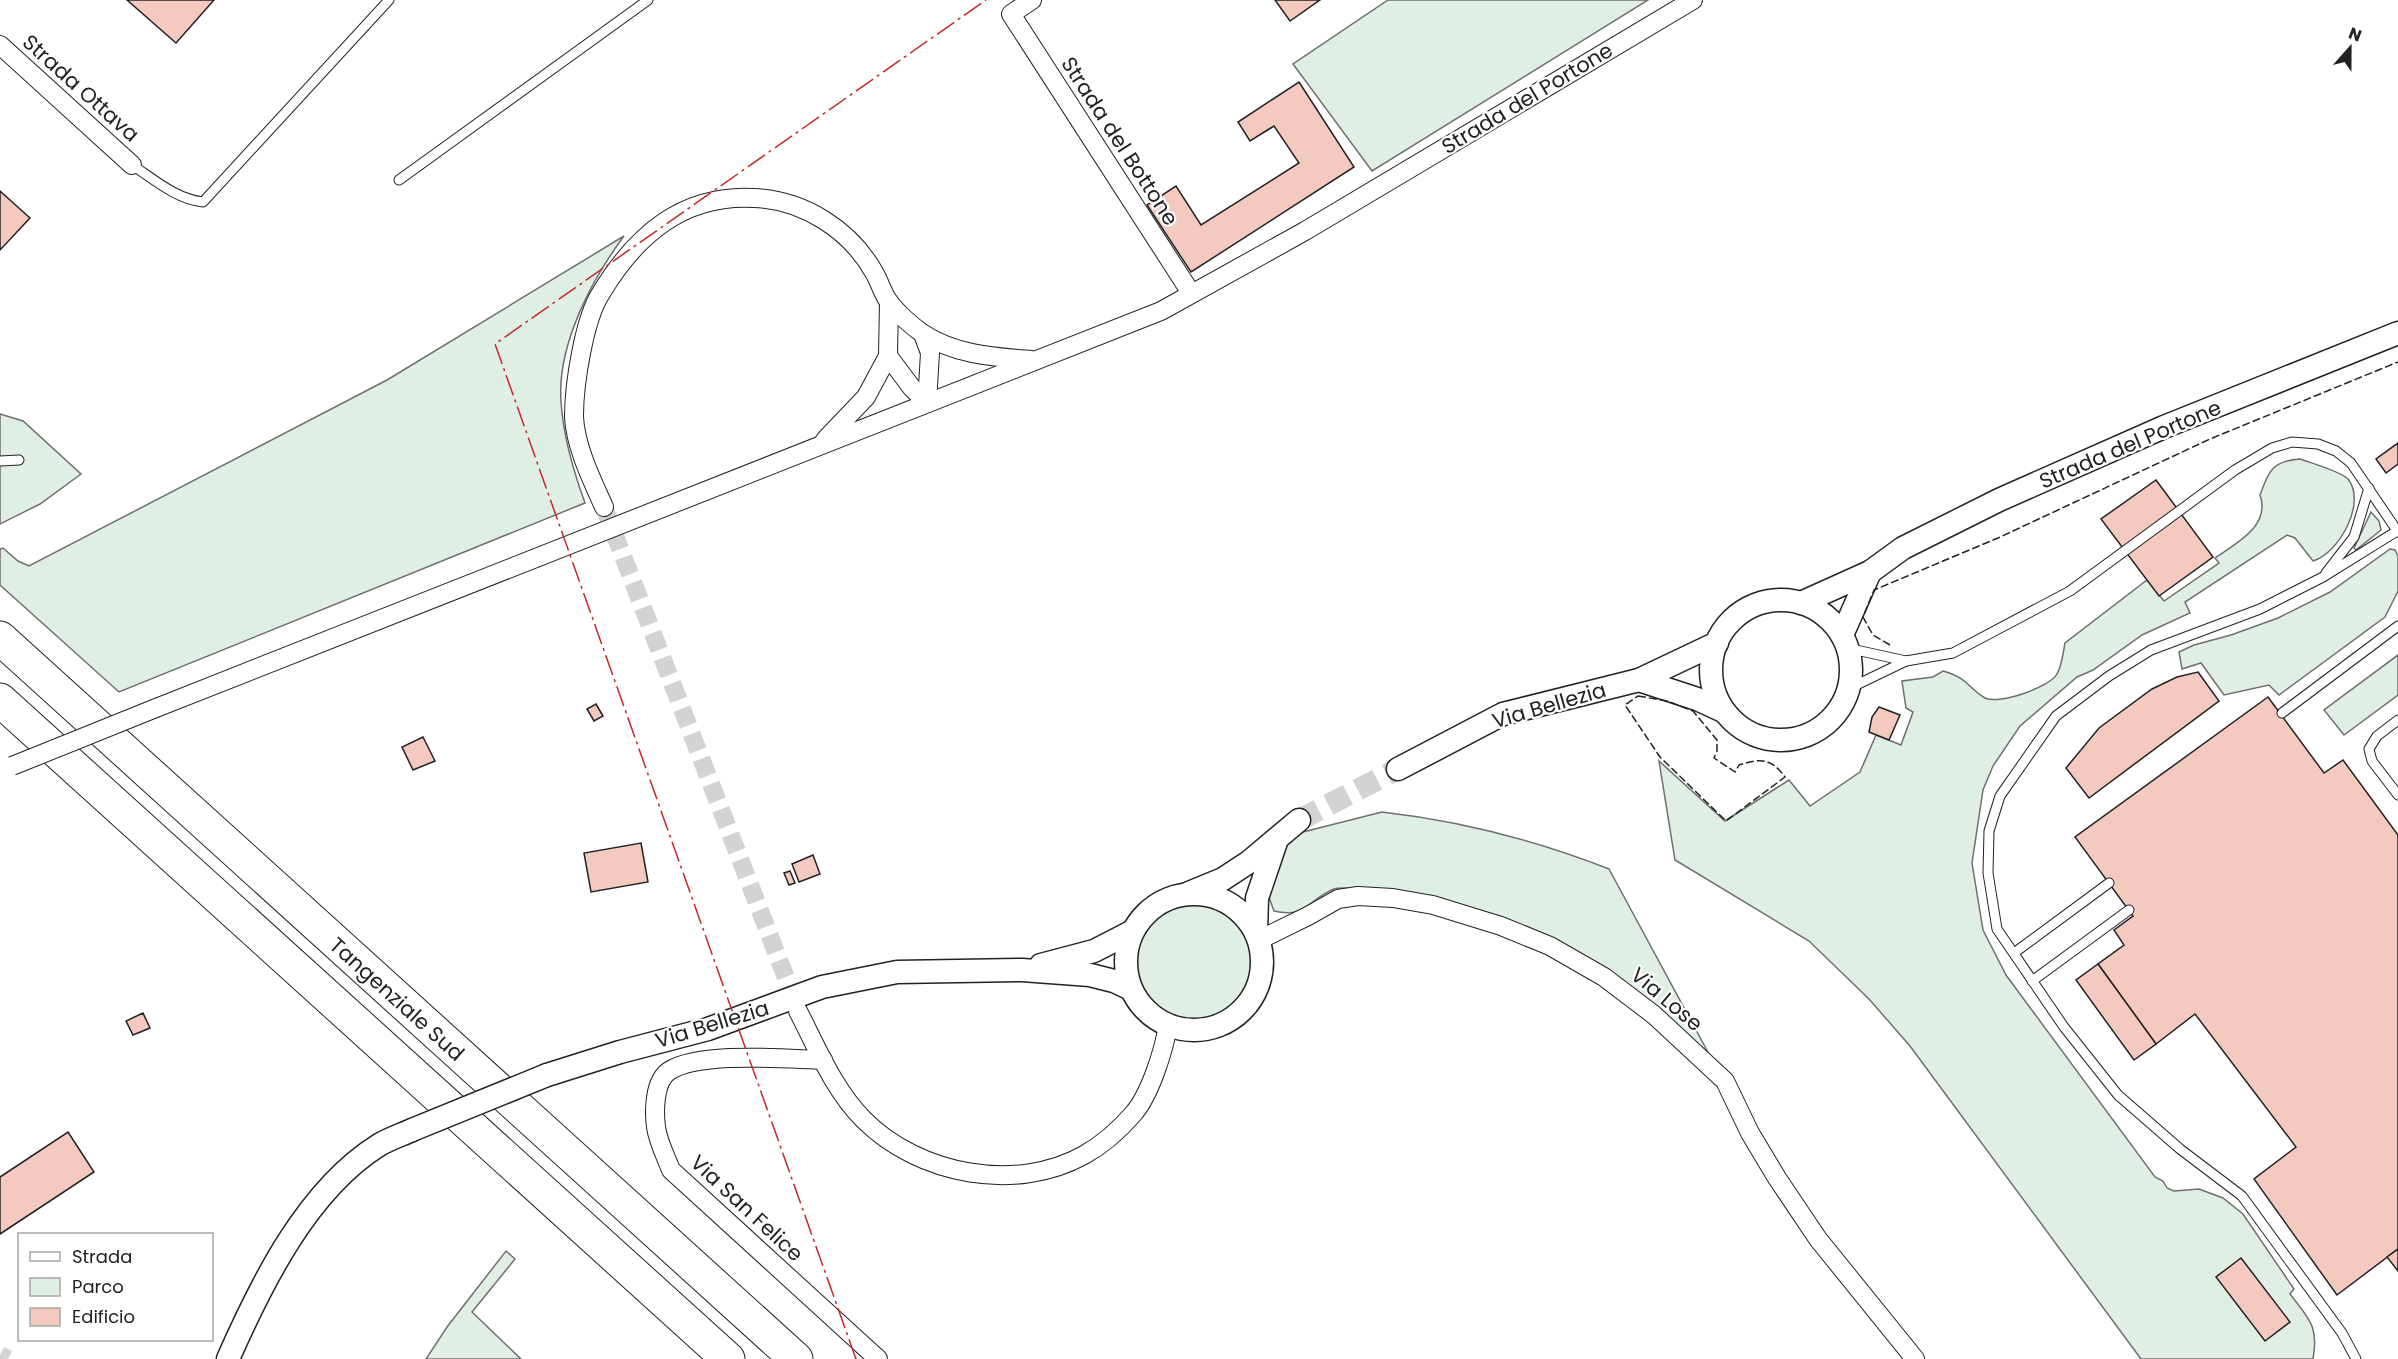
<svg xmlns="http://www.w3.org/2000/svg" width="2398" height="1359" font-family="Poppins,sans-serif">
<rect width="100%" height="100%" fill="#fff"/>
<!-- green -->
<g fill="#e0efe3" stroke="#6f6f6f" stroke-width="1.5">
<path d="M1388 0H1648L1372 171 1293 64Z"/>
<path d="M624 236C592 279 557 345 561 401 563 436 573 470 585 503L119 692 0 585V549L3 548 18 561 29 566 387 380Z"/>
<path d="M0 414 23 421 81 474 40 504 0 524Z"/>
<path d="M2300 459C2311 463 2340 471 2348 479 2367 503 2339 553 2313 561L2295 538 2287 535 2185 602 2190 613 2142 635 2093 670 2077 677 2020 726 1993 766 1983 790 1972 863 1983 930 2006 975 2155 1177 2163 1181 2167 1188 2174 1191 2199 1189 2223 1198 2243 1214 2294 1289 2290 1294C2309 1319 2319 1326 2313 1359H2141L1910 1046 1869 999 1809 941 1675 860 1659 761 1725 821 1789 780 1810 806 1860 772 1876 735 1901 745 1913 712 1906 708 1902 681 1933 677 1943 671C1968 678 1967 687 1985 698 1999 705 2050 687 2057 674 2062 666 2063 653 2065 643L2147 580 2164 601 2219 563 2215 558C2236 543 2271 526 2260 495 2269 471 2272 461 2300 459Z"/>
<path d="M2371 512 2379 521 2381 530 2356 550 2354 548Z"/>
<path d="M2390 549 2395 550 2398 556V591L2385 617 2279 695 2269 685 2224 695 2201 663 2182 669 2179 652 2194 645 2231 635 2278 618 2330 592Z"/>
<path d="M2398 655V695L2344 735 2324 710Z"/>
<path d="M1382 812C1461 821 1535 840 1609 869L1709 1054 1608 970 1358 888C1351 889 1341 887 1334 889 1309 899 1305 919 1274 911L1266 889 1278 851 1303 832Z"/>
<circle cx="1194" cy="962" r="68"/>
<path d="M506 1251 515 1259 472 1312 521 1359H426L447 1327Z"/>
</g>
<!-- building -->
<g fill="#f3c9c0" stroke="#222" stroke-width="1.5">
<path d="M127 0H214L176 43Z"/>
<path d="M1275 0H1320L1290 21Z"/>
<path d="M1299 82 1354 167 1191 272 1147 205 1176 186 1201 225 1299 163 1274 126 1250 141 1238 122Z"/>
<path d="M0 191 30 218 0 250Z"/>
<path d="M2398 443V464L2386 473 2376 459Z"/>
<path d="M2156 480 2213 557 2159 596 2101 519Z"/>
<path d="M2198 672 2219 701 2089 798 2066 768 2099 728 2152 689 2177 677Z"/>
<path d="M2268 697 2324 773 2343 760 2398 835V1249L2337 1295 2254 1179 2296 1147 2195 1014 2156 1044 2098 964 2124 945 2114 930 2133 916 2075 837Z"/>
<path d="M596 704 603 716 594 721 587 709Z"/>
<path d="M1879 707 1900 715 1889 740 1869 732 1872 717Z"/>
<path d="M423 737 435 761 413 770 402 747Z"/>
<path d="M641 843 648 882 591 892 584 853Z"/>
<path d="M813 855 820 874 799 882 792 864Z"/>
<path d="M790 871 795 883 789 885 784 873Z"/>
<path d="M2098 964 2156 1044 2134 1060 2076 980Z"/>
<path d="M143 1013 150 1028 133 1035 126 1021Z"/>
<path d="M68 1132 94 1172 0 1234V1177Z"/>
<path d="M2398 1249V1271L2387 1257Z"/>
<path d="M2241 1258 2290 1322 2265 1341 2216 1277Z"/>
</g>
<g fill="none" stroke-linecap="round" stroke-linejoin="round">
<!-- minor-tunnel -->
<g stroke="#d3d3d3" stroke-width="18" stroke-dasharray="18 9" stroke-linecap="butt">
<path d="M604 507 798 1009"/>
<path d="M0 1355 8 1359"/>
</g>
<!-- tertiary-tunnel -->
<path stroke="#d3d3d3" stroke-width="22" stroke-dasharray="22 11" stroke-linecap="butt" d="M1299 820 1398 769"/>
<defs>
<g id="service">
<path d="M132 165C155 180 176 199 203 202L389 0"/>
<path d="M399 180 648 0"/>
<path d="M0 461 19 460"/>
<path d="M2326 573 2354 537 2369 488"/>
<path d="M1847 648 1906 661 1848 689"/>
<path d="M1906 661 1953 653 2070 591 2235 470 2272 448 2292 442 2318 444 2336 451 2351 463 2398 532"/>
<path d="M2282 713 2398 626"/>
<path d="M2398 720 2377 736 2369 749 2372 761 2398 795"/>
<path d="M2014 953 2109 883"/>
<path d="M2032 981 2129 910"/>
<path d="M2356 1359 2342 1333 2242 1196 2180 1149 2118 1095 2064 1027 1997 929 1988 873 1989 831 2000 796 2056 716 2109 676 2151 650 2260 609 2323 577 2397 531"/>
</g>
<g id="minor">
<path d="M1032 0 1011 14 1191 293"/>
<path d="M0 45 132 165"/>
<path d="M923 334 930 353 927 403"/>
<path d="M888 356 912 388 927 403"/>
<path d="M825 440 866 397 888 356 889 302"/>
<path d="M604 507C592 480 575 446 574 416 574 385 584 319 601 293 636 235 683 194 754 198 804 200 851 230 875 274 880 283 883 294 889 302 897 313 912 326 922 333 955 355 994 357 1031 360"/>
<path d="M156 708 1161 311 1305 231 1693 0"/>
<path d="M1259 940 1308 916 1338 899 1358 896 1393 898 1433 905 1501 926 1550 946 1604 977 1654 1015 1725 1081 1750 1133 1777 1178 1818 1239 1915 1359"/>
<path d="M798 1011C817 1048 834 1090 864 1120 919 1175 1016 1193 1084 1155 1102 1145 1120 1129 1133 1114 1150 1095 1164 1050 1168 1025"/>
<path d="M823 1060C785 1059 700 1051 669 1071 654 1081 654 1111 656 1127 658 1142 666 1157 671 1170L878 1359"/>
</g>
<g id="tertiary">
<circle cx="1781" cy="670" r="70"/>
<path d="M1801 603 1870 572 1903 548 1999 500 2164 427 2398 333"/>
<path d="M1842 635 1870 572"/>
<path d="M1639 680 1697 699 1723 711"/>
<path d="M1398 769 1503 714 1639 680 1717 643"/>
<path d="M1189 893 1223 879 1249 862 1299 820"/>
<circle cx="1194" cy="962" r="68"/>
<path d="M1256 933 1257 898 1276 842"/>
<path d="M1041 965 1094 951 1133 931"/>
<path d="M547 1075 620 1052 708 1029 822 987 897 972 1022 970 1090 975 1114 981 1131 989"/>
<path d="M228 1359C261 1284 307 1190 379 1145 389 1139 401 1135 412 1130"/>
</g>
<g id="motorway">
<path d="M0 638 796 1359"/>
<path d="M0 700 728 1359"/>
</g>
</defs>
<!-- service casing -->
<use href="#service" stroke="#222" stroke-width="11"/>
<!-- minor casing -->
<use href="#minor" stroke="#222" stroke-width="20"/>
<!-- tertiary casing -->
<use href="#tertiary" stroke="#222" stroke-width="25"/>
<!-- motorway casing -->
<use href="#motorway" stroke="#222" stroke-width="35"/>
<!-- service -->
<use href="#service" stroke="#fff" stroke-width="9"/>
<!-- minor -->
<use href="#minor" stroke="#fff" stroke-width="18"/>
<!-- tertiary -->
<use href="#tertiary" stroke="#fff" stroke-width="22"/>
<!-- motorway -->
<use href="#motorway" stroke="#fff" stroke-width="33"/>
<defs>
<path id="minor-bridge" d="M12 766 156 708"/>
<path id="tertiary-bridge" d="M412 1130 547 1075"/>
</defs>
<!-- minor-bridge casing -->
<use href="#minor-bridge" stroke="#222" stroke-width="20" stroke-linecap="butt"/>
<!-- tertiary-bridge casing -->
<use href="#tertiary-bridge" stroke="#222" stroke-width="25" stroke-linecap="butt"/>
<!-- minor-bridge -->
<use href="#minor-bridge" stroke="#fff" stroke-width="18"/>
<!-- tertiary-bridge -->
<use href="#tertiary-bridge" stroke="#fff" stroke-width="22"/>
<!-- fence -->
<g stroke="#222" stroke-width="1.5" stroke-dasharray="8 3" stroke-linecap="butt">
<path d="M1890 645 1873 635 1863 617 1874 590 1998 538 2210 439 2398 362"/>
<path d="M1638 696 1667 701 1693 711 1717 740V751L1714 758 1735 772 1739 765C1761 758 1771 758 1785 777L1726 821 1660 757 1625 705Z"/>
</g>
<!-- power -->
<path stroke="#c62828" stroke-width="1.5" stroke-dasharray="21 4.5 3 4.5" stroke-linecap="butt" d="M856 1359 495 344 986 0"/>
</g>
<g text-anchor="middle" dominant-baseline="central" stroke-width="4.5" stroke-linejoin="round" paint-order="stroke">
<!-- street labels -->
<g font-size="21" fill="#222" stroke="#fff">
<text transform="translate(81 88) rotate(42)">Strada Ottava</text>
<text transform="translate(1527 98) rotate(-31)">Strada del Portone</text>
<text transform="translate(1120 141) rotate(57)">Strada del Bottone</text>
<text transform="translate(2130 444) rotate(-23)">Strada del Portone</text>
<text transform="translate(1549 705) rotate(-16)">Via Bellezia</text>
<text transform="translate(397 999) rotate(42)">Tangenziale Sud</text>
<text transform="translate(1667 999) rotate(40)">Via Lose</text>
<text transform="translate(712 1024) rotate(-17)">Via Bellezia</text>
<text transform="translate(747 1208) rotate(43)">Via San Felice</text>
</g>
</g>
<!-- legend -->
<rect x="18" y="1233" width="195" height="108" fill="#ffffff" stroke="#a7a7a7" stroke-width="1.5"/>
<rect x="30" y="1252" width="30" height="9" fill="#ffffff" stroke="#a7a7a7" stroke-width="1.5"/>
<text x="72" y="1263" font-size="18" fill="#222222">Strada</text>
<rect x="30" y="1278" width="30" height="18" fill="#e0efe3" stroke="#a7a7a7" stroke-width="1.5"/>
<text x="72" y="1293" font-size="18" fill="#222222">Parco</text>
<rect x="30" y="1308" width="30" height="18" fill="#f3c9c0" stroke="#a7a7a7" stroke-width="1.5"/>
<text x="72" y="1323" font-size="18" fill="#222222">Edificio</text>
<!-- north arrow -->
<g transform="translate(2350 48) rotate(21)" stroke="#ffffff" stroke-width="4.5" paint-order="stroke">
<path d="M0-4.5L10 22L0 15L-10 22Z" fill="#222222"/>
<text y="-9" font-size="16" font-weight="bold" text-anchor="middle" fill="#222222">N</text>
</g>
</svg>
